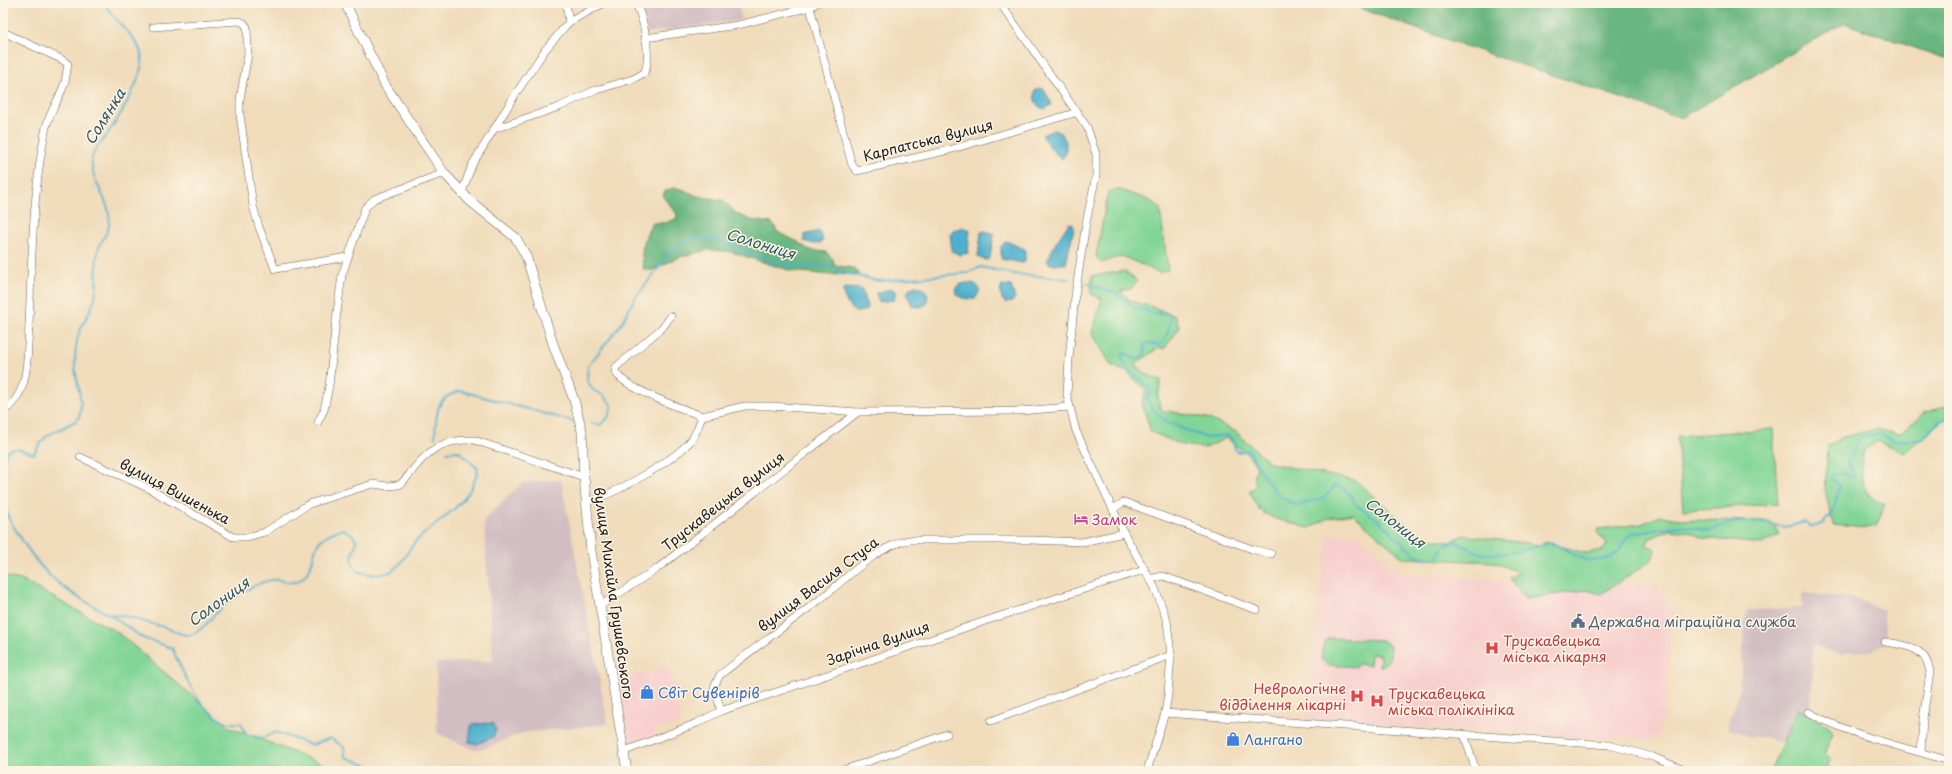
<svg xmlns="http://www.w3.org/2000/svg" width="1952" height="774" font-family="'Playpen Sans',sans-serif">
<rect width="100%" height="100%" fill="#fcf5e5"/>
<filter id="ink" filterUnits="userSpaceOnUse"><feTurbulence type="fractalNoise" baseFrequency=".025" numOctaves="2"/><feDisplacementMap in="SourceGraphic" scale="8" xChannelSelector="R" yChannelSelector="G"/><feConvolveMatrix kernelMatrix="1 2 1 2 8 2 1 2 1" color-interpolation-filters="sRGB"/></filter>
<filter id="wash" filterUnits="userSpaceOnUse"><feTurbulence type="fractalNoise" baseFrequency=".012" numOctaves="4" result="noise"/><feDisplacementMap in="SourceGraphic" scale="16" xChannelSelector="R" yChannelSelector="G"/><feGaussianBlur stdDeviation="0.9" result="paint"/><feColorMatrix in="noise" values="0 0 0 0 0 0 0 0 0 0 0 0 0 0 0 0 0 1.4 0 .05"/><feComposite in="paint" operator="in"/></filter>
<g filter="url(#wash)">
<rect width="100%" height="100%" fill="#f0dbba"/>
<!-- built -->
<g fill="#f7d0cd">
<path d="M1327 534 1360 536 1401 575 1656 585 1672 612 1665 712 1655 741 1625 736 1604 739 1515 732 1511 730 1509 732 1425 726 1424 728 1306 720Z"/>
<path d="M668 667 671 686 676 685 680 724 656 729 655 734 628 744 617 679Z"/>
</g>
<!-- industrial -->
<g fill="#d2bec3">
<path d="M643 3H738L741 20 647 33Z"/>
<path d="M561 480 608 724 522 733 483 749H472L437 733 436 663 493 661 484 520 523 482Z"/>
<path d="M1805 593 1857 599 1883 610 1886 635 1885 646H1880L1871 651 1843 653V655L1812 645 1813 678 1809 710 1806 714 1798 710 1782 744 1762 736 1761 738 1754 736 1752 738 1727 728 1737 700 1740 685 1746 612 1749 610 1802 608V594Z"/>
</g>
<!-- green -->
<g fill="#82d597" stroke="#4f785a">
<path d="M1117 189 1149 200 1160 208 1168 270 1160 273 1122 256 1101 263 1096 256 1108 192Z"/>
<path d="M1124 271 1137 281 1131 289 1120 291 1131 301 1156 308 1175 316 1180 327 1165 348H1158L1136 364 1145 374 1161 380 1158 397 1161 410 1207 418 1235 431 1270 463 1356 481 1410 528 1424 537 1450 542 1463 535 1541 545 1545 542 1586 553 1603 550 1607 544 1597 532 1598 529 1641 524 1660 516 1687 520 1770 521 1780 534 1762 544 1702 538 1690 532 1669 530 1650 538 1646 545 1654 548 1655 551 1651 561 1601 594 1586 590 1525 599 1509 578 1518 572 1494 562 1403 558 1353 514 1329 518 1309 528 1276 519 1260 511 1249 491 1256 486 1254 475 1257 467 1248 454 1226 438 1206 448 1182 445 1151 432 1142 404 1146 390 1128 373 1111 365 1092 333 1102 299 1091 294 1092 276Z"/>
<path d="M1949 406V418L1943 420 1904 453 1878 441 1864 450C1860 474 1858 495 1885 505L1876 526 1866 528 1833 525 1825 490 1828 446 1843 437 1876 429 1899 434 1926 412Z"/>
<path d="M1773 429 1778 504 1683 510 1677 436Z"/>
<path d="M3 576 21 580 117 632 229 727 341 771H3Z"/>
<path d="M1328 638 1382 640C1395 646 1392 659 1382 666H1379L1380 655 1371 654 1370 665 1359 664 1356 667 1327 665 1321 659 1324 642Z"/>
<path d="M1798 709 1829 726 1833 733 1824 754 1831 758 1827 766 1833 769 1832 771H1770Z"/>
</g>
<!-- forest -->
<g fill="#69b680" stroke="#42694e">
<path d="M1345 3H1949V60L1844 23 1681 118 1462 45Z"/>
<path d="M673 188 682 189 697 196 723 200 737 214 751 220 772 223 775 226 776 231 798 242 809 250 826 252 834 260 833 265 852 268 860 274 830 275 792 271 731 252 708 250 677 258 653 270H644C639 252 644 239 652 223H665L676 219 677 214 663 197 664 192Z"/>
</g>
<!-- water -->
<g fill="#4eb0cd" stroke="#356674">
<path d="M1039 88 1044 89 1052 104 1045 109 1041 108C1034 103 1034 99 1035 91Z"/>
<path d="M1054 130 1059 131 1066 141V153L1062 159 1052 150 1042 135Z"/>
<path d="M1069 223 1073 224 1074 228 1066 264H1050L1047 261 1054 246Z"/>
<path d="M963 227 970 230 968 253 960 255 952 251 950 234 953 230Z"/>
<path d="M819 231 823 239 821 243 814 244 804 241V235Z"/>
<path d="M985 231 994 234 990 258 987 260 979 258 978 256 981 232Z"/>
<path d="M1006 241 1025 249V260L1023 263 1001 259V246Z"/>
<path d="M965 283C973 283 977 283 980 290L976 298C966 300 957 299 955 289L959 285Z"/>
<path d="M1002 285 1011 286 1015 298 1012 302 1005 303C1001 298 999 291 1002 285Z"/>
<path d="M916 286C927 288 929 293 927 304L920 307 912 306 907 294 910 288Z"/>
<path d="M845 288 862 289 867 306 866 310C863 311 859 312 856 312 849 310 842 294 843 289Z"/>
<path d="M893 289 896 293 894 300 879 302 876 293 881 291Z"/>
<path d="M493 723 496 730 493 737 477 744 469 742 471 726 474 724Z"/>
</g>
<g fill="none" stroke-linecap="round" stroke-linejoin="round">
<!-- stream -->
<g stroke="#4eb0cd" stroke-width="2">
<path d="M1085 283 1115 293 1134 307 1156 314 1167 313 1171 319 1167 335 1161 345 1148 343 1144 345 1145 354 1138 360 1124 353 1122 356C1124 375 1142 375 1151 391L1147 398 1150 406 1166 422 1207 438 1227 435 1232 439 1236 451 1239 452 1249 450C1261 470 1271 497 1297 505 1301 505 1306 503 1309 502 1322 499 1327 497 1334 486L1342 488 1350 494 1356 505 1377 519 1416 556 1434 559 1445 545 1455 541 1482 554 1512 553 1551 542 1577 556 1587 560H1602L1611 557 1620 550 1626 538 1633 533 1681 526 1710 531 1729 523 1749 521 1786 527 1805 522 1812 527 1822 524 1832 514 1840 486 1831 478 1832 475 1842 472 1848 476H1853L1854 473 1847 462 1861 437 1874 434 1882 435 1894 440H1919L1924 438 1938 422 1949 418"/>
<path d="M591 423 600 425 608 418 612 406 604 396 592 389 587 380 588 366 622 323 635 298 674 248 689 239 709 238 766 259 793 266H827L836 271 879 281 966 273 981 267 1014 274 1069 279"/>
<path d="M435 438C436 415 435 396 461 391L575 422"/>
<path d="M3 477C5 448 5 443 34 454 37 449 41 441 46 437 51 433 75 422 77 420 87 407 74 378 75 363 75 354 76 342 79 333 84 319 94 308 96 292 98 277 94 261 99 247 102 239 108 233 109 225 113 201 89 182 92 159 93 149 101 143 106 136 118 120 144 77 142 58 139 35 113 23 105 3"/>
<path d="M3 497 8 517"/>
<path d="M3 514 8 517C32 558 47 581 90 604 96 607 102 611 108 614 115 616 123 615 129 617 140 620 150 624 161 626 170 628 180 636 190 635 202 632 213 615 222 607 231 600 242 592 252 587 261 583 269 579 278 580 287 581 294 585 301 579 323 562 301 540 343 529L352 534 357 542C352 553 349 561 357 571 369 574 378 577 390 572 403 565 406 552 415 542 439 518 471 505 478 469L459 451 447 452"/>
<path d="M110 615 143 638 172 648C184 674 197 710 225 722 230 724 236 723 241 723L246 734 262 738 276 732 312 745 330 738 344 747 345 757 383 771"/>
</g>
</g>
</g>
<g filter="url(#ink)">
<g fill="none" stroke-linecap="round" stroke-linejoin="round">
<defs>
<g id="minor">
<path d="M566 3 569 22"/>
<path d="M1000 3 1087 127 1096 154V176L1086 223 1075 296 1069 359 1067 395 1076 431 1124 533 1155 588 1167 621 1171 655 1168 694 1165 713 1147 771"/>
<path d="M810 7 852 165 857 171 949 150 1078 112"/>
<path d="M153 27 239 21 244 23 247 27 248 54 240 99V115L253 206 259 227 275 269 348 257"/>
<path d="M3 32 61 59 68 64C67 70 66 76 65 82 60 98 50 111 46 127 31 198 32 272 28 344 27 370 26 396 3 412"/>
<path d="M645 38 738 25 810 7 817 3"/>
<path d="M494 129 559 107 593 91 633 79 644 73C652 61 644 12 634 3"/>
<path d="M462 192 472 165 515 95 545 50 569 22 604 3"/>
<path d="M671 316 663 327 616 367 615 371C621 387 685 410 702 416"/>
<path d="M318 422 324 410 329 386 336 320 342 275 365 208 374 199 444 173"/>
<path d="M80 457 148 488 233 537H247L265 532 309 504 373 484 387 486 399 485C406 480 411 472 416 466 433 446 448 439 474 440L584 477"/>
<path d="M586 502C613 495 675 461 692 439 697 432 699 424 702 416L745 406H770L858 412"/>
<path d="M1113 509 1124 502 1252 549 1271 554"/>
<path d="M1149 579 1163 576 1257 610"/>
<path d="M600 606 658 568 858 412 1020 411 1069 407"/>
<path d="M1885 642C1906 645 1926 647 1930 672L1923 719 1921 752"/>
<path d="M721 711 714 687 720 675C752 650 785 626 818 601 844 581 876 546 909 540H1031L1082 542 1124 533"/>
<path d="M1808 712C1852 736 1901 746 1949 761"/>
<path d="M1165 713 1609 745 1653 757 1686 771"/>
<path d="M991 721 1171 655"/>
<path d="M1464 734 1476 771"/>
<path d="M625 751 697 723 721 711 988 620 1144 570"/>
<path d="M841 771 947 734"/>
</g>
<path id="tertiary" d="M345 3 385 85 444 173 470 201 516 238 526 256 553 344 574 400 582 431 584 477 591 551 627 771"/>
</defs>
<!-- minor casing -->
<use href="#minor" stroke="#665f53" stroke-width="8"/>
<!-- tertiary casing -->
<use href="#tertiary" stroke="#665f53" stroke-width="10"/>
<!-- minor -->
<use href="#minor" stroke="#fff" stroke-width="7"/>
<!-- tertiary -->
<use href="#tertiary" stroke="#fff" stroke-width="9"/>
</g>
</g>
<!-- icons -->
<defs>
<symbol id="hotel-bare" viewBox="-9 -9 18 18"><path d="M-6-4.5h1.5V1H6V5H4.5V3h-9V5H-6ZM-4 0a1.8 1.8 0 1 1 3.6 0ZM.5 0V-2.5h3Q6-2.5 6 0Z" fill="#d1479c" stroke="#fcf5e5" stroke-width="2.5" paint-order="stroke"/></symbol>
<symbol id="civic-bare" viewBox="-9 -9 18 18"><path d="M-.6-6.5H3V-4.5H.6V-3L4-1V1h2V6H-6V1h2V-1L-.6-3ZM-1.2 2.5V6h2.4V2.5Z" fill="#5c6f8a" stroke="#fcf5e5" stroke-width="2.5" paint-order="stroke"/></symbol>
<symbol id="hospital-bare" viewBox="-9 -9 18 18"><path d="M-5-5h3v3.5h4V-5h3V5h-3V1.5h-4V5h-3Z" fill="#e0444e" stroke="#fcf5e5" stroke-width="2.5" paint-order="stroke"/></symbol>
<symbol id="shop-bare" viewBox="-9 -9 18 18"><path d="M-5-2.5h2.3a2.7 3.5 0 0 1 5.4 0H5L5.5 6h-11ZM-1.5-2.5h3a1.5 2.3 0 0 0-3 0Z" fill="#3f7fe0" stroke="#fcf5e5" stroke-width="2.5" paint-order="stroke"/></symbol>
</defs>
<g fill-rule="evenodd">
<use href="#hotel-bare" x="1071" y="509" width="20" height="20"/>
<use href="#civic-bare" x="1568" y="611" width="20" height="20"/>
<use href="#hospital-bare" x="1482" y="638" width="20" height="20"/>
<use href="#shop-bare" x="637" y="682" width="20" height="20"/>
<use href="#hospital-bare" x="1347" y="686" width="20" height="20"/>
<use href="#hospital-bare" x="1367" y="691" width="20" height="20"/>
<use href="#shop-bare" x="1223" y="729" width="20" height="20"/>
</g>
<g text-anchor="middle" dominant-baseline="central" stroke-width="3" stroke-linejoin="round" paint-order="stroke">
<!-- street labels -->
<g font-size="14" fill="#1c1c1c" stroke="#fcf5e5">
<text transform="translate(928 140) rotate(-14)">Карпатська вулиця</text>
<text transform="translate(175 491) rotate(28)">вулиця Вишенька</text>
<text transform="translate(723 501) rotate(-38)">Трускавецька вулиця</text>
<text transform="translate(818 584) rotate(-37)">вулиця Василя Стуса</text>
<text transform="translate(614 593) rotate(82)">вулиця Михайла Грушевського</text>
<text transform="translate(878 643) rotate(-19)">Зарічна вулиця</text>
</g>
<!-- hotel labels -->
<g font-size="14" fill="#b23c85" stroke="#fcf5e5" text-anchor="start">
<text x="1092" y="519">Замок</text>
</g>
<!-- service labels -->
<g font-size="14" fill="#4e5e75" stroke="#fcf5e5" text-anchor="start">
<text x="1589" y="621">Державна міграційна служба</text>
</g>
<!-- health labels -->
<g font-size="14" fill="#be3a42" stroke="#fcf5e5" text-anchor="start">
<text x="1503" y="640">Трускавецька<tspan x="1503" dy="16">міська лікарня</tspan></text>
<text x="1346" y="688" text-anchor="end">Неврологічне<tspan x="1346" dy="16">відділення лікарні</tspan></text>
<text x="1388" y="693">Трускавецька<tspan x="1388" dy="16">міська поліклініка</tspan></text>
</g>
<!-- shop labels -->
<g font-size="14" fill="#366cbe" stroke="#fcf5e5" text-anchor="start">
<text x="658" y="692">Світ Сувенірів</text>
<text x="1244" y="739">Лангано</text>
</g>
<!-- water labels -->
<g font-size="15" font-style="italic" fill="#305763" stroke="#fcf5e5">
<text transform="translate(104 116) rotate(-58)">Солянка</text>
<text transform="translate(761 243) rotate(17)">Солониця</text>
<text transform="translate(1396 522) rotate(38)">Солониця</text>
<text transform="translate(218 601) rotate(-36)">Солониця</text>
</g>
</g>
<!-- margin -->
<rect width="1952" height="774" fill="none" stroke="#fcf5e5" stroke-width="16"/>
</svg>
